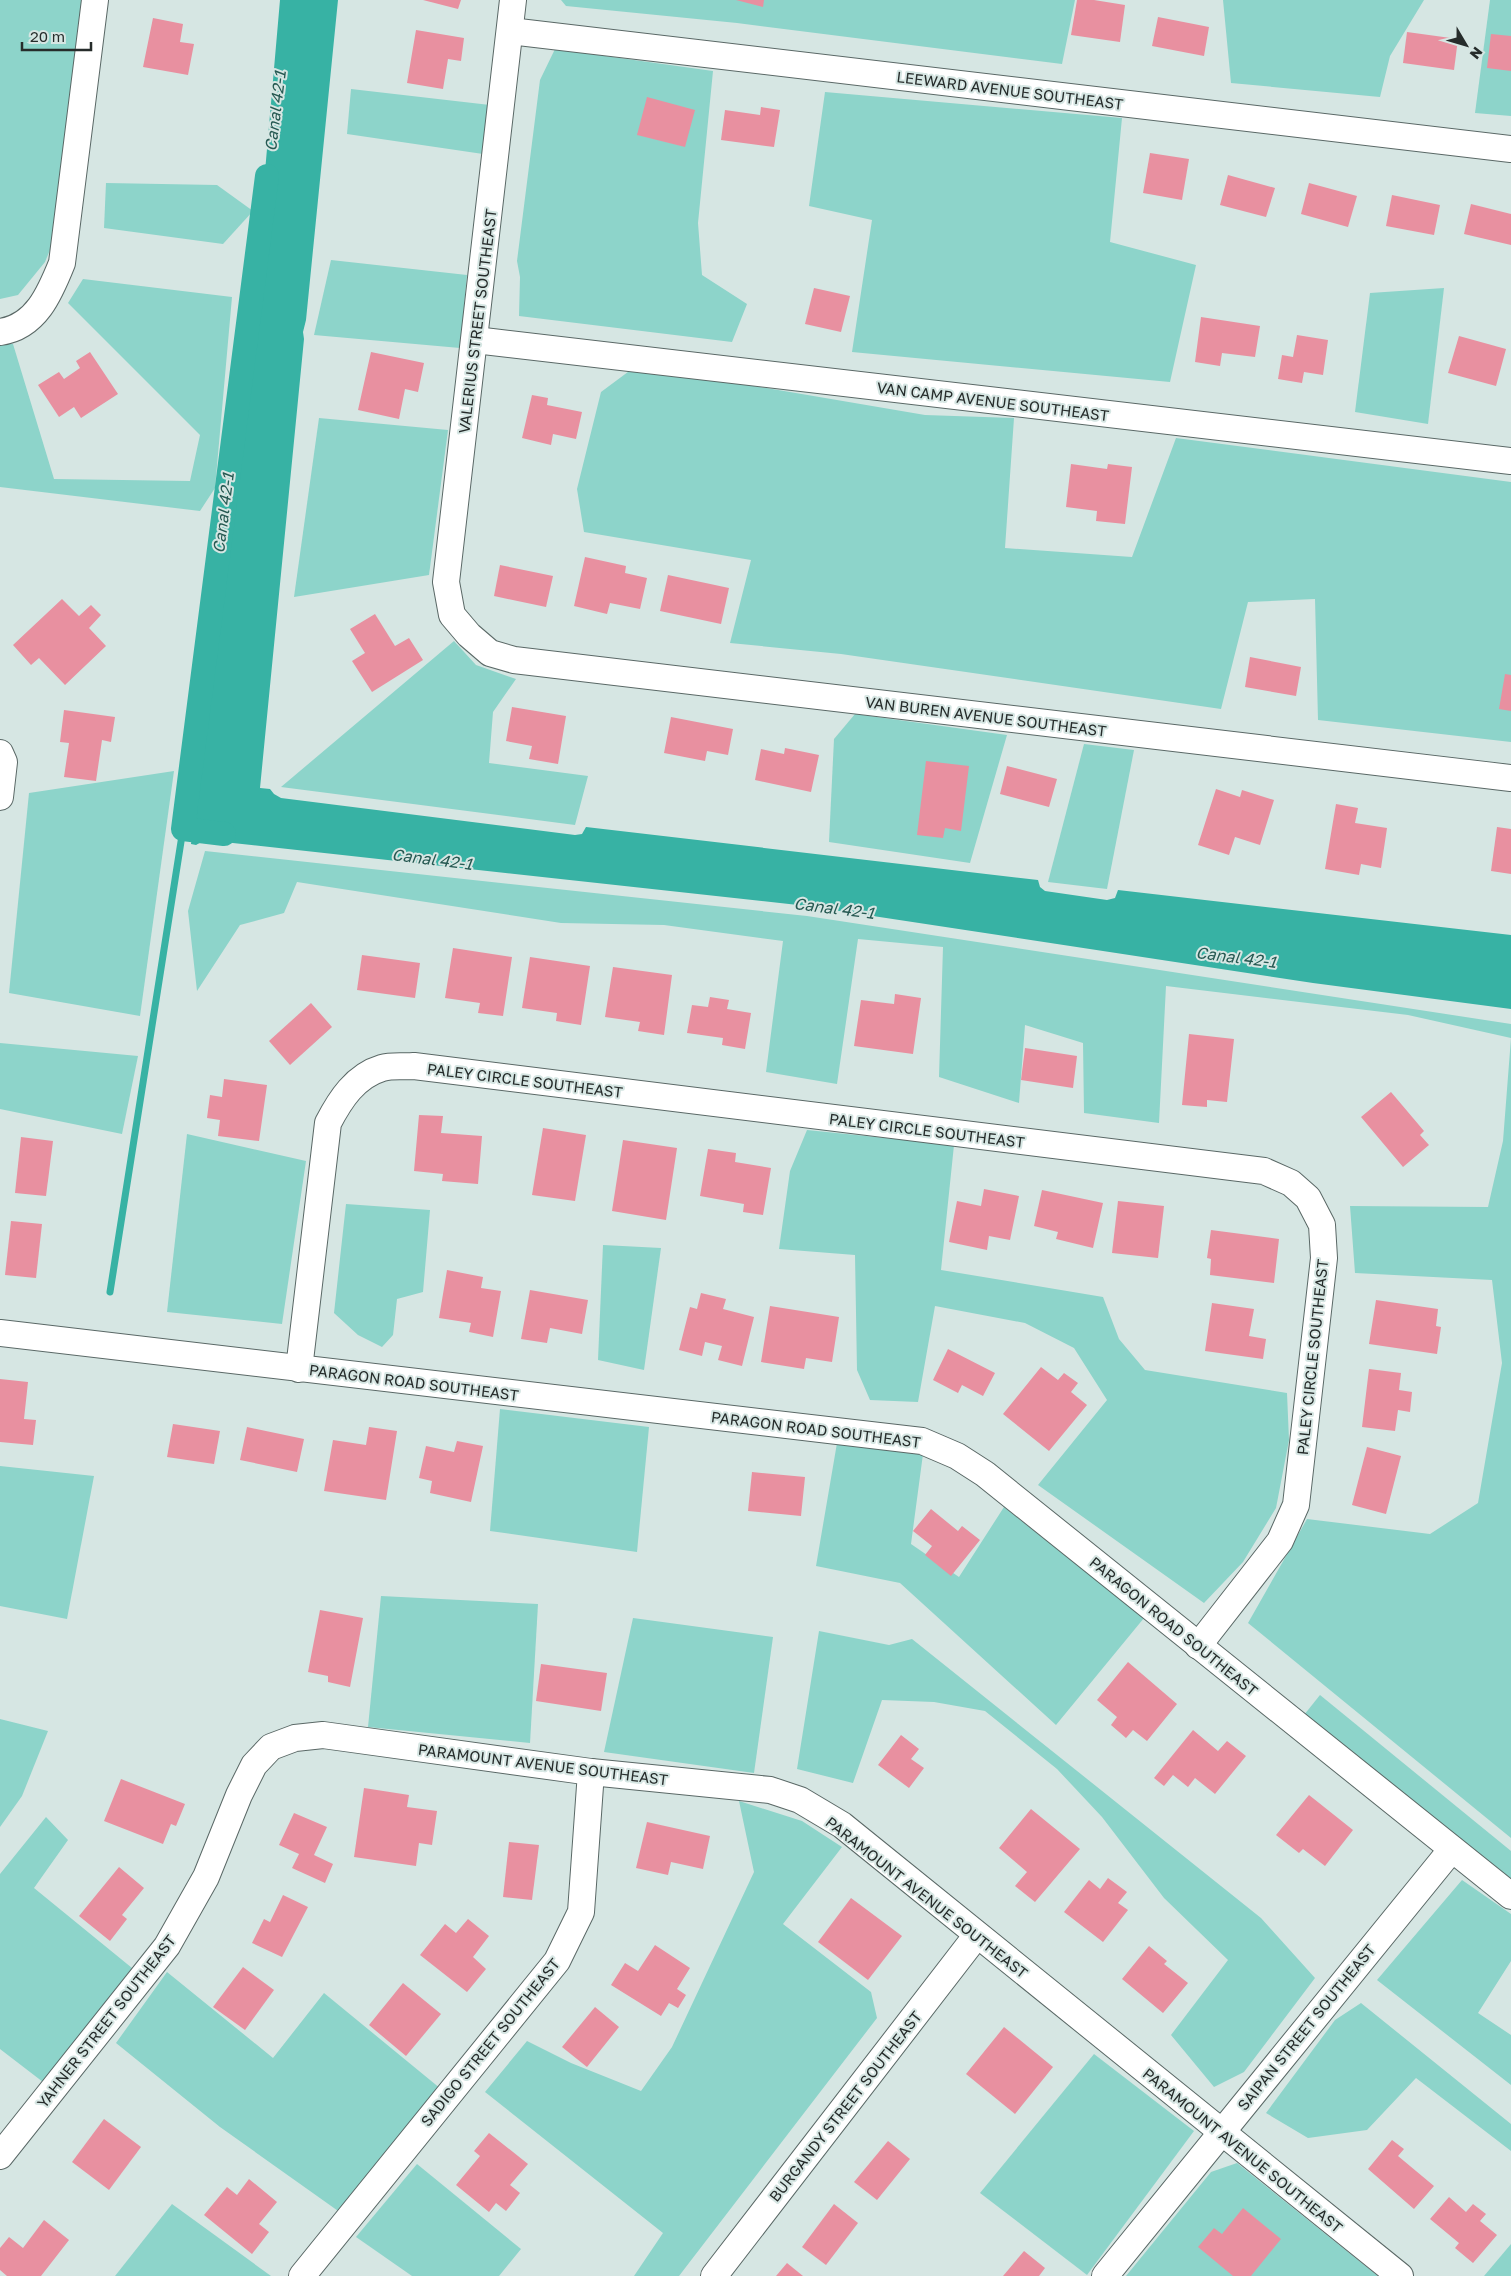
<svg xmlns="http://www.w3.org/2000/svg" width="1511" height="2276" font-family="'Golos Text',sans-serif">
<rect width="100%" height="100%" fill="#d6e6e3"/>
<!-- green -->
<g fill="#8dd4ca">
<path d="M0 0H83L57 233 45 262 18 295 0 299Z"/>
<path d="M561 0H1075L1062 64 737 23 566 6Z"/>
<path d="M1223 0H1424L1390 56 1380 97 1231 83Z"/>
<path d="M1490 0H1511V116L1475 113Z"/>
<path d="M555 49 713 71 698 223 702 275 747 304 732 342 519 316 520 277 517 261 540 80Z"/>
<path d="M351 89 490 105 483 154 347 134Z"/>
<path d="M825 92 1122 118 1110 242 1196 265 1170 382 852 352 872 220 809 206Z"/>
<path d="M106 183 217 185 253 211 223 244 104 228Z"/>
<path d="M331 260 467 275 460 348 314 335Z"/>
<path d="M83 279 232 297 215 488 200 511 0 487V344H13L54 479 190 481 200 435 68 303Z"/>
<path d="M1444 288 1428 424 1355 412 1370 293Z"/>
<path d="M636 366 925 415 1014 418 1005 548 1132 557 1176 438 1511 482V742L1318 720 1315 599 1248 602 1221 709 841 654 730 643 751 560 584 532 577 489 601 392Z"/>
<path d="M319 418 448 430 429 575 294 597Z"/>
<path d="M454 641 476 665 516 679 493 712 489 763 588 776 575 825 281 787Z"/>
<path d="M855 714 1007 735 970 863 829 842 834 739Z"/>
<path d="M1084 744 1134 750 1107 889 1048 882Z"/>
<path d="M174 771 140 1016 9 993 29 793Z"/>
<path d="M205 851 807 916 1511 1024V1838L1248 1623 1307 1519 1430 1534 1478 1503 1502 1363 1492 1280 1355 1273 1350 1206 1488 1207 1503 1141 1511 1038 1408 1015 1166 986 1159 1123 1084 1113 1083 1043 1025 1025 1019 1103 939 1077 943 947 858 939 837 1084 766 1072 783 941 664 925 561 923 297 882 284 913 240 925 197 991 188 911Z"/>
<path d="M0 1043 138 1056 122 1134 0 1109Z"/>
<path d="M807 1130 954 1145 941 1270 1103 1297 1119 1339 1145 1370 1287 1393 1289 1440 1276 1508 1243 1562 1204 1603 1038 1485 1107 1400 1074 1348 1025 1323 935 1306 918 1402 870 1400 857 1370 855 1255 779 1249 790 1171Z"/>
<path d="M187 1134 306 1161 282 1324 167 1312Z"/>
<path d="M346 1204 430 1210 423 1292 397 1299 393 1335 382 1347 358 1335 334 1313Z"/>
<path d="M603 1245 661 1248 644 1370 598 1360Z"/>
<path d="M500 1409 649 1427 637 1552 490 1531Z"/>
<path d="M837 1443 923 1454 911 1544 959 1577 1004 1507 1144 1618 1056 1725 900 1583 816 1566Z"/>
<path d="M0 1466 94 1476 67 1619 0 1606Z"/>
<path d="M381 1596 538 1604 530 1743 368 1727Z"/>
<path d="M633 1618 773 1637 754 1773 604 1752Z"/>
<path d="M819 1631 889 1645 912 1639 1261 1918 1315 1978 1244 2072 1214 2087 1171 2035 1228 1960 1164 1898 1102 1817 1057 1769 985 1711 934 1702 882 1700 853 1783 797 1769Z"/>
<path d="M1320 1695 1511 1851V1879L1304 1715Z"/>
<path d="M0 1719 48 1731 22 1796 0 1827Z"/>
<path d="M739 1801 802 1821 842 1847 783 1924 871 1992 877 2018 679 2276H634L663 2233 485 2092 527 2041 571 2063 641 2091 672 2047 754 1872Z"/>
<path d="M46 1817 68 1840 34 1888 132 1968 43 2082 0 2049V1874Z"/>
<path d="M1462 1880 1511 1914V1961L1478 2013 1511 2035V2085L1377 1980Z"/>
<path d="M167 1972 273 2058 324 1993 441 2089 341 2213 220 2127 116 2043Z"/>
<path d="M1361 2003 1511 2124V2151L1416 2078 1367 2130 1308 2138 1266 2113 1335 2020Z"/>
<path d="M1094 2054 1194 2131 1087 2275 980 2193Z"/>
<path d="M1237 2163 1378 2276H1126L1211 2172Z"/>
<path d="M417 2164 521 2249 499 2276H412L356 2237Z"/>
<path d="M172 2204 271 2276H115Z"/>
<path d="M1511 2244V2276H1484Z"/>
</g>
<!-- water -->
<path fill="#37b2a4" d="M280 0H338L306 320 303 332 304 339 260 788 270 789 274 794 281 798 575 835 582 834 586 827 1038 880 1040 887 1045 891 1107 900 1115 898 1118 890 1511 935V1009L1313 983 807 906 205 840 196 845 191 844 261 219 264 212 262 206Z"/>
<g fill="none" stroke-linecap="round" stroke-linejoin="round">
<!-- stream -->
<path stroke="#37b2a4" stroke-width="7" d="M110 1292 183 829"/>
<!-- canal -->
<path stroke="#37b2a4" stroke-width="24" d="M224 834 183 829 267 176"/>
</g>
<!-- building -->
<g fill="#e890a0">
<path d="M423 0H461L458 9Z"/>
<path d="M736 0H764L763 7Z"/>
<path d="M1077 0H1094L1125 5 1120 42 1071 35Z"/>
<path d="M1158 17 1209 27 1204 56 1152 46Z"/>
<path d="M153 18 183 24 180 42 194 44 188 75 143 67Z"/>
<path d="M416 30 464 38 461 61 448 59 443 89 407 83Z"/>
<path d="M1407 32 1458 39 1454 70 1403 63Z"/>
<path d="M1491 34 1511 36V71L1487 68Z"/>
<path d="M647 97 695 110 685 147 637 135Z"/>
<path d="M761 107 780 110 774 147 721 140 725 110 760 115Z"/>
<path d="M1150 153 1189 159 1182 200 1143 193Z"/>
<path d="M1228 175 1275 188 1266 217 1220 205Z"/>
<path d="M1309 183 1357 196 1348 227 1301 214Z"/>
<path d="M1392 195 1440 205 1434 235 1386 226Z"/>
<path d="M1471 204 1511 214V245L1464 234Z"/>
<path d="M814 288 850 296 841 332 805 324Z"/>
<path d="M1201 317 1260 326 1255 357 1222 353 1220 366 1195 362Z"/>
<path d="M1297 335 1328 340 1323 375 1304 372 1302 383 1278 379 1282 355 1293 357Z"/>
<path d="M1459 336 1506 349 1496 386 1448 373Z"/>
<path d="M90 352 118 394 81 418 74 407 59 417 38 385 59 372 64 379 80 368 76 361Z"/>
<path d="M371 352 424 363 418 392 405 389 399 419 358 410Z"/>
<path d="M532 395 548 398 547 405 582 412 576 439 553 434 551 445 522 438Z"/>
<path d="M1071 464 1107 469 1108 464 1132 467 1125 524 1096 521 1097 511 1066 507Z"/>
<path d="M585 557 626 566 625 573 647 578 640 609 610 603 607 614 574 606Z"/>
<path d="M500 565 553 576 546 607 494 596Z"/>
<path d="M668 575 729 588 721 624 660 611Z"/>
<path d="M62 599 79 616 91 605 101 615 89 628 106 646 65 685 39 658 31 665 13 645Z"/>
<path d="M375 614 395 646 409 638 423 660 372 692 352 661 365 653 350 629Z"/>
<path d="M1250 657 1301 667 1296 696 1245 687Z"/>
<path d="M1505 674 1511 675V711L1499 709Z"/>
<path d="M512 707 566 716 558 764 529 759 532 746 506 741Z"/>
<path d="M64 710 115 717 111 742 102 740 96 781 64 777 69 743 60 742Z"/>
<path d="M671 717 733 729 728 755 707 751 705 761 664 753Z"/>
<path d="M785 748 819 755 811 792 755 780 761 749 784 754Z"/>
<path d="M926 761 969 766 961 831 945 828 943 838 917 835Z"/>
<path d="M1007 766 1057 779 1049 807 1000 794Z"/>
<path d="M1216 789 1240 797 1242 790 1274 800 1260 845 1235 837 1229 855 1198 845Z"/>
<path d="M1336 804 1358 808 1355 823 1387 828 1381 868 1361 864 1359 875 1325 869Z"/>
<path d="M1497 827 1511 829V874L1491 871Z"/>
<path d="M453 948 512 957 503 1016 478 1013 480 1003 445 998Z"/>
<path d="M362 955 420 963 415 998 357 990Z"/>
<path d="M530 957 590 966 581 1025 556 1021 557 1013 522 1008Z"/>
<path d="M613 967 672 975 664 1035 638 1031 640 1022 605 1017Z"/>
<path d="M895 994 921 998 913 1054 854 1046 861 1000 894 1004Z"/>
<path d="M710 997 729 1000 727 1009 751 1013 745 1049 722 1045 723 1038 687 1033 692 1005 708 1007Z"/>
<path d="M311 1003 332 1027 290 1065 269 1041Z"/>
<path d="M1189 1034 1234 1039 1227 1102 1207 1100V1107L1182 1105Z"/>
<path d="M1025 1048 1077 1056 1073 1088 1021 1080Z"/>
<path d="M224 1079 267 1085 259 1141 218 1136 220 1120 207 1118 210 1095 222 1097Z"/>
<path d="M1391 1092 1424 1131 1420 1135 1429 1145 1403 1167 1361 1117Z"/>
<path d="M419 1115 443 1116 441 1133 482 1136 478 1184 442 1181 443 1174 414 1171Z"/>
<path d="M543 1128 586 1135 575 1201 532 1195Z"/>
<path d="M21 1137 53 1141 46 1196 15 1193Z"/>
<path d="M623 1140 677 1148 666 1220 612 1211Z"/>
<path d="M708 1149 736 1153 735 1162 771 1168 763 1215 743 1212 744 1204 700 1196Z"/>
<path d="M984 1189 1019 1196 1010 1240 989 1236 987 1250 949 1242 957 1201 981 1206Z"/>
<path d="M1042 1190 1103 1203 1093 1248 1056 1239 1058 1232 1034 1226Z"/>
<path d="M1118 1201 1164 1206 1158 1258 1112 1253Z"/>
<path d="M11 1221 42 1224 36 1278 5 1275Z"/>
<path d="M1211 1230 1279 1239 1274 1283 1210 1275 1211 1259 1207 1258Z"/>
<path d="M447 1270 483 1277 481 1288 501 1291 493 1337 469 1332 471 1323 439 1318Z"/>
<path d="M530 1290 588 1300 582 1334 550 1328 547 1343 521 1339Z"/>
<path d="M701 1293 726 1299 723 1309 754 1317 742 1366 718 1360 722 1346 705 1342 702 1356 679 1350 690 1307 697 1309Z"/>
<path d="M1376 1300 1438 1309 1436 1326 1441 1327 1437 1354 1369 1344Z"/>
<path d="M1212 1303 1254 1309 1249 1336 1266 1339 1263 1359 1205 1351Z"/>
<path d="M770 1306 839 1317 832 1362 806 1358 804 1369 761 1362Z"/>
<path d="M948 1349 995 1373 983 1396 962 1385 958 1393 933 1380Z"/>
<path d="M1041 1367 1058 1380 1064 1373 1078 1383 1071 1392 1087 1405 1049 1451 1003 1414Z"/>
<path d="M1369 1369 1401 1373 1399 1390 1412 1392 1410 1412 1398 1410 1395 1431 1362 1427Z"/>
<path d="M0 1379 28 1382 24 1419 36 1420 33 1445 0 1442Z"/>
<path d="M173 1424 220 1431 214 1464 167 1457Z"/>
<path d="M247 1427 304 1439 297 1472 240 1460Z"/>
<path d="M369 1427 397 1431 386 1500 324 1491 333 1440 366 1445Z"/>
<path d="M457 1441 483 1446 471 1502 430 1493 432 1481 419 1478 426 1446 454 1452Z"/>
<path d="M1367 1447 1401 1456 1386 1514 1352 1505Z"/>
<path d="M752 1472 805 1477 801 1516 748 1511Z"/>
<path d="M931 1509 958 1531 962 1526 980 1540 951 1576 925 1555 932 1546 913 1531Z"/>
<path d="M320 1610 363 1618 350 1687 328 1682V1676L308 1672Z"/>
<path d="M1128 1662 1177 1704 1147 1741 1133 1730 1126 1738 1111 1725 1117 1717 1097 1700Z"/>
<path d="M541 1664 607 1673 601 1711 536 1701Z"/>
<path d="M1193 1730 1218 1751 1227 1741 1246 1756 1215 1794 1195 1778 1188 1787 1173 1775 1164 1786 1154 1778Z"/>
<path d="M901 1735 919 1749 911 1759 924 1768 909 1788 878 1765Z"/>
<path d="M121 1779 185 1804 176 1826 171 1824 163 1844 104 1821Z"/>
<path d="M364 1788 409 1795 407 1807 437 1811 432 1845 419 1843 416 1866 354 1857Z"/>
<path d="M1309 1795 1353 1830 1325 1866 1303 1849 1299 1853 1276 1835Z"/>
<path d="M1031 1809 1080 1849 1035 1902 1015 1886 1027 1872 999 1848Z"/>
<path d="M294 1813 327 1827 314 1855 333 1864 325 1883 292 1868 299 1854 279 1845Z"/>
<path d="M647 1822 710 1836 703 1869 671 1862 668 1875 636 1868Z"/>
<path d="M509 1842 539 1845 532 1900 503 1897Z"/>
<path d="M119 1867 144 1888 122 1915 127 1919 110 1941 79 1916Z"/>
<path d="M1108 1878 1127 1892 1118 1903 1128 1910 1103 1942 1064 1912 1089 1880 1100 1889Z"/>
<path d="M283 1895 308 1907 282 1957 252 1943 264 1919 270 1922Z"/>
<path d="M851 1898 902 1936 868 1980 818 1942Z"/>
<path d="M468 1919 489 1936 473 1957 486 1969 467 1992 420 1955 445 1924 456 1933Z"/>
<path d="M655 1945 690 1968 677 1989 686 1995 678 2008 669 2003 661 2016 611 1985 625 1963 638 1971Z"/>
<path d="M1149 1946 1167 1961 1164 1964 1188 1983 1163 2013 1122 1979Z"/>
<path d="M243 1967 274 1990 245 2030 213 2007Z"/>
<path d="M403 1983 441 2014 406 2056 369 2025Z"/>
<path d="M595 2007 619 2027 587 2067 562 2047Z"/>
<path d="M1004 2027 1053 2067 1015 2114 966 2074Z"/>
<path d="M104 2119 141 2147 109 2190 72 2162Z"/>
<path d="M489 2133 528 2164 510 2185 520 2193 506 2211 496 2203 489 2212 456 2185 480 2156 474 2151Z"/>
<path d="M1392 2140 1404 2149 1398 2156 1434 2186 1414 2209 1368 2169Z"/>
<path d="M888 2141 910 2159 877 2200 854 2182Z"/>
<path d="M249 2179 277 2202 259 2224 269 2232 252 2254 204 2215 227 2187 237 2195Z"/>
<path d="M1449 2197 1466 2212 1473 2204 1486 2214 1480 2221 1497 2235 1473 2263 1455 2248 1459 2243 1430 2219Z"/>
<path d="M834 2204 858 2223 826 2265 802 2247Z"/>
<path d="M1243 2208 1281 2239 1251 2276H1233L1198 2247 1214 2228 1222 2234Z"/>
<path d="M44 2220 69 2240 41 2276H7L0 2270V2248L9 2237 23 2248Z"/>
<path d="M1024 2251 1045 2268 1039 2276H1003Z"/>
<path d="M787 2263 803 2276H776Z"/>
</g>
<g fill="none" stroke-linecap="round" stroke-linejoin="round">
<defs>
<g id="minor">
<path d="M513 0 446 582 452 615 469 635 490 653 514 660 1511 778"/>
<path d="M510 31 1511 149"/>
<path d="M0 332C36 327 50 293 62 263L95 0"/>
<path d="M475 340 1511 461"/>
<path d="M0 753 4 762 0 797"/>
<path d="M0 1333 922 1441 957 1456 985 1474 1511 1896"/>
<path d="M299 1369 328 1123C340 1100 355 1076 382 1068 392 1065 404 1067 414 1066L1264 1171 1291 1183 1308 1198 1322 1225 1324 1258 1296 1505 1280 1541 1198 1646"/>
<path d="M0 2156 167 1946 206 1877 239 1795 254 1765 271 1747 295 1738 323 1735 591 1772 770 1790 800 1800 842 1825 1400 2276"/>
<path d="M302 2276 557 1961 581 1912 591 1772"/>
<path d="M714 2276 977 1935"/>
<path d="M1105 2276 1452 1849"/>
</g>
</defs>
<!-- minor casing -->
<use href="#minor" stroke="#5a6866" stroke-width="28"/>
<!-- minor -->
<use href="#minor" stroke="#fff" stroke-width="26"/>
</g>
<g text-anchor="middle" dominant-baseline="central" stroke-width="4" stroke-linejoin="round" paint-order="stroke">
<!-- street labels -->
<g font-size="15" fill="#262c2b" stroke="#d6e6e3">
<text transform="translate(1010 90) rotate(7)">LEEWARD AVENUE SOUTHEAST</text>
<text transform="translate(477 321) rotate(-83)">VALERIUS STREET SOUTHEAST</text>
<text transform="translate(993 401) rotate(7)">VAN CAMP AVENUE SOUTHEAST</text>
<text transform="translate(986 716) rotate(7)">VAN BUREN AVENUE SOUTHEAST</text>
<text transform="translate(525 1080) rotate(7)">PALEY CIRCLE SOUTHEAST</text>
<text transform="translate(927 1130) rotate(7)">PALEY CIRCLE SOUTHEAST</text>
<text transform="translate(1312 1357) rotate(-84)">PALEY CIRCLE SOUTHEAST</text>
<text transform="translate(414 1382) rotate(7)">PARAGON ROAD SOUTHEAST</text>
<text transform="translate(816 1429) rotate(7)">PARAGON ROAD SOUTHEAST</text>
<text transform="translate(1174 1626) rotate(39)">PARAGON ROAD SOUTHEAST</text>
<text transform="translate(543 1764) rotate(7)">PARAMOUNT AVENUE SOUTHEAST</text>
<text transform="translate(927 1897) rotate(38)">PARAMOUNT AVENUE SOUTHEAST</text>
<text transform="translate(106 2021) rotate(-52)">YAHNER STREET SOUTHEAST</text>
<text transform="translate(1306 2027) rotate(-51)">SAIPAN STREET SOUTHEAST</text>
<text transform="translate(490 2042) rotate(-51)">SADIGO STREET SOUTHEAST</text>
<text transform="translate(845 2106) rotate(-52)">BURGANDY STREET SOUTHEAST</text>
<text transform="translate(1243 2150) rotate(39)">PARAMOUNT AVENUE SOUTHEAST</text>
</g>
<!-- water labels -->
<g font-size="16" font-style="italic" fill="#255851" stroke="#d6e6e3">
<text transform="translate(275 111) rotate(-83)">Canal 42-1</text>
<text transform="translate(223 513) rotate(-83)">Canal 42-1</text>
<text transform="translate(432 859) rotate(7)">Canal 42-1</text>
<text transform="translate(834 908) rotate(7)">Canal 42-1</text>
<text transform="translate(1236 957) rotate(7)">Canal 42-1</text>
</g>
</g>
<!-- north arrow -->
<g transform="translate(1466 45) rotate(128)" stroke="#d6e6e3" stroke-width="4" paint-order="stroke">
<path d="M0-4L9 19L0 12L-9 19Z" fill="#262c2b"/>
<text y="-8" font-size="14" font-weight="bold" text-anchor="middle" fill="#262c2b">N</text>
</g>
<!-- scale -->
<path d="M22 42v8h69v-8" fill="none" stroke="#262c2b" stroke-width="2.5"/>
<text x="30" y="42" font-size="15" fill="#262c2b" stroke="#d6e6e3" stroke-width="4" paint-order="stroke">20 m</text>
</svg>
